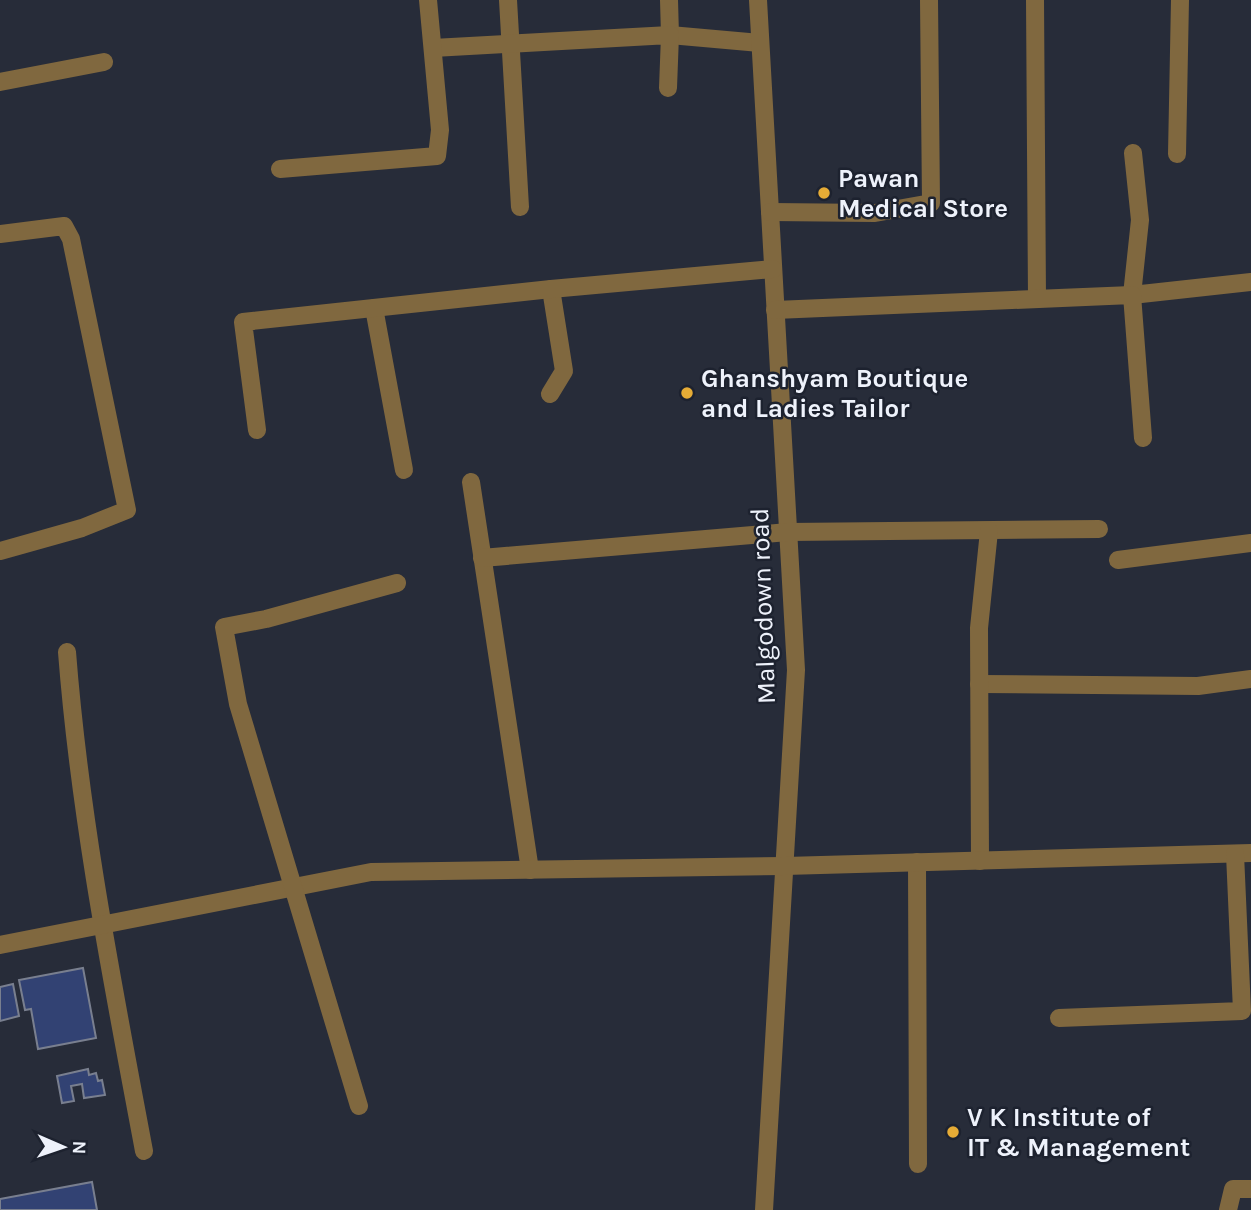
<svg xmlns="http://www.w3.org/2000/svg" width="1251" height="1210" font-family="Karla,sans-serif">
<rect width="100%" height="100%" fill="#272c39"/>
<!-- building -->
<g fill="#324273" stroke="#797f8f" stroke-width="2">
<path d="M83 968 96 1038 38 1049 31 1009 25 1010 19 980Z"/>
<path d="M13 984 19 1016 0 1021V987Z"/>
<path d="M88 1069 89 1075 96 1073 98 1081 102 1080 105 1095 84 1098 82 1084 71 1086 74 1101 62 1103 57 1076Z"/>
<path d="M92 1182 97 1210H0V1199Z"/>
</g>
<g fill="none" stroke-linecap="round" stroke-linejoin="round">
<!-- minor -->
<g stroke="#80683f" stroke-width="18">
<path d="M508 0 520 207"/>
<path d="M669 0 670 35 760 43"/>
<path d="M758 0 796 670 764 1210"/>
<path d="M1035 0 1037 299"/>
<path d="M433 48 670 35 668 88"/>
<path d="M0 82 104 62"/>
<path d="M1133 153 1140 220 1132 295 1251 282"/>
<path d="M1177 154 1180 0"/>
<path d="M280 169 437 156 440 130 428 0"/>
<path d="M770 212 875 213 931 203 929 0"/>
<path d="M0 234 64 226 71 239 127 510 82 528 0 551"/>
<path d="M374 308 404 470"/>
<path d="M775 310 1132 295 1143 438"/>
<path d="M550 394 564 371 551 289"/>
<path d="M257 430 243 322 551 289 773 269"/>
<path d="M471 482 530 870"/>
<path d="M482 558 788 532 1099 529"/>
<path d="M1118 560 1251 543"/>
<path d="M67 652C80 820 113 985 144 1151"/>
<path d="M979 684 1198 686 1251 679"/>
<path d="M980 861 979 628 989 531"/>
<path d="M917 862 918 1164"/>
<path d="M0 945 371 872 785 866 1251 853"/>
<path d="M1059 1018 1242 1011 1235 854"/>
<path d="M359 1106 238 704 224 627 266 619 397 583"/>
<path d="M1228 1210 1233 1189H1251"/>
</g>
</g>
<!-- markers -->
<g fill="#e6ac36" stroke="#1d222f" stroke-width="2.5">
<circle cx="824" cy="193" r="7"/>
<circle cx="687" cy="393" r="7"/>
<circle cx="953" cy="1132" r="7"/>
</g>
<g text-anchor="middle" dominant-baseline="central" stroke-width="5" stroke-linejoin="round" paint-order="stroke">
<!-- poi labels -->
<g font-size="26" font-weight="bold" fill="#eef2fb" stroke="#1d222f" text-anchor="start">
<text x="838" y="178">Pawan<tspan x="838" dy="30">Medical Store</tspan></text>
<text x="701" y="378">Ghanshyam Boutique<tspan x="701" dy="30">and Ladies Tailor</tspan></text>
<text x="967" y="1117">V K Institute of<tspan x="967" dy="30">IT &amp; Management</tspan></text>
</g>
<!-- street labels -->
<g font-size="26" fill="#eef2fb" stroke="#1d222f">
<text transform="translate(763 606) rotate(-92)">Malgodown road</text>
</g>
</g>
<!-- north arrow -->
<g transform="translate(63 1147) rotate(92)" stroke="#1d222f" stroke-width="5" paint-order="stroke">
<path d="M0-5L12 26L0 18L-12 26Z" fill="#eef2fb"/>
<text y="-10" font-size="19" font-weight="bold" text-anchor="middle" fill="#eef2fb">N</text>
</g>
</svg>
